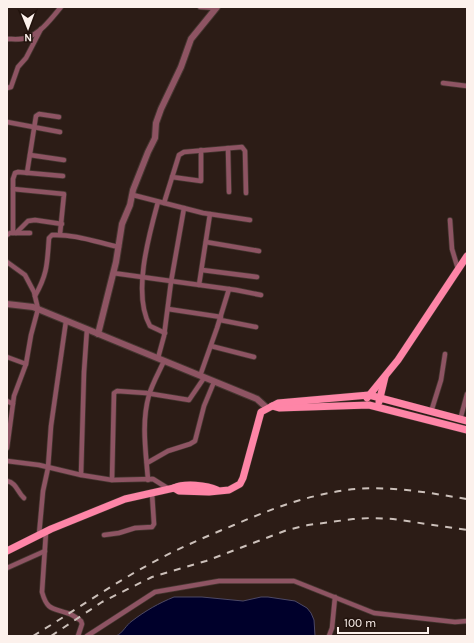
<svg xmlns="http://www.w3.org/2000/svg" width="474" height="643" font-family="Karla,sans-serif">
<rect width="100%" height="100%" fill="#2c1c16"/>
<!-- water -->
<path fill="#00002b" stroke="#4c4865" d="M174 597H202L243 601 261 597H268L295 601 307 608 311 613 314 620 315 636H116C123 633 126 625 132 621 145 611 159 603 174 597Z"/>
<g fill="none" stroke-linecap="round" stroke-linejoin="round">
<defs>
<g id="minor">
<path d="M200 7 216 8"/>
<path d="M7 39C13 39 20 40 26 38 41 33 51 19 61 7"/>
<path d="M443 83 467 86"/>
<path d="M7 88 11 87 18 67 26 58 41 29"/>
<path d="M7 122 60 132"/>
<path d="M228 148 229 192"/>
<path d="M30 155 64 160"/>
<path d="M27 173 36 116 39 114 59 117"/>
<path d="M172 177 201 181V150"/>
<path d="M13 189 64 194 60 234"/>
<path d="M133 195 203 213 250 220"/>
<path d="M158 202C149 235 132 294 150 326L165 333"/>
<path d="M164 203 179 155 184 152 242 147 245 151 246 193"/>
<path d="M450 220 452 249 458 269"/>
<path d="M13 233V179L15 173 18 172 63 176"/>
<path d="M16 233 28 221 35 220 62 224"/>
<path d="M7 235 10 233H30"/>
<path d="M206 242 259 251"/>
<path d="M7 262 25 275 34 292 38 309 31 335 26 364 14 396 7 448"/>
<path d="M202 270 257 277"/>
<path d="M113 273 236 290 261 295"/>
<path d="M199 285 210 214"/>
<path d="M35 296C48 273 47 263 49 238L52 235C75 234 96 242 119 247"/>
<path d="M168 309 221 317"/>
<path d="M220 320 256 327"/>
<path d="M211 346 254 357"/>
<path d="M7 357 26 364"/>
<path d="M158 358 164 336 171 282 184 208"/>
<path d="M200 376 217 328 229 289"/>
<path d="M7 401 13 404"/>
<path d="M431 412 441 380 445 354"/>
<path d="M460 420 467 394"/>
<path d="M7 461 39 465 81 475 112 480 153 479 169 489"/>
<path d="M147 463 168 451 190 444 195 441 204 406 214 382"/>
<path d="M81 475 84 372 87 329"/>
<path d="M112 480 114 393 117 391 146 393 189 400 204 378"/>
<path d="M148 480C146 452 141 423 149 395 152 384 159 372 164 361"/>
<path d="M7 481C17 483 17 492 24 498"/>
<path d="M46 532 42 592C47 610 52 608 67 613 72 614 77 618 81 621L82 624 78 636"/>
<path d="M39 535 43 491 48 468 51 426 66 321"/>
<path d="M104 535 119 533 135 528 152 527 154 524 152 493"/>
<path d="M7 568 45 551"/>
<path d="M87 636 155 592 219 581H294L374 613 455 622 467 621"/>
<path d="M329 636 332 628 335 597"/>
</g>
<g id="tertiary">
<path d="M7 304 33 307 257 399 267 408"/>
<path d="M98 334 116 262 122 224 130 205 133 190 148 152 155 138 156 123 161 109 181 67 191 39 217 7"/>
</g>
<g id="primary">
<path d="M367 398 398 360 467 256"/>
<path d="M379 402 385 377"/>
<path d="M272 406 279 408 369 405 467 430"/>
<path d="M174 488 179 491 209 492 229 490 240 484 243 478 261 412 278 403 369 395 467 421"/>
<path d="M7 551 51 529 125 499 174 488C184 483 207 485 217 490"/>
</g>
</defs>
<!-- minor casing -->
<use href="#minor" stroke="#453630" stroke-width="6"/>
<!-- tertiary casing -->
<use href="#tertiary" stroke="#453630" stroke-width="8"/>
<!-- primary casing -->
<use href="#primary" stroke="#453630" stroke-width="8"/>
<!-- minor -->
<use href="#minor" stroke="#8e5463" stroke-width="4.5"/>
<!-- tertiary -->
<use href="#tertiary" stroke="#8e5463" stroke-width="6"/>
<!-- primary -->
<use href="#primary" stroke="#fe85a7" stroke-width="7"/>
<!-- rail -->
<g stroke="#ccc0ba" stroke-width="2" stroke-dasharray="7 7" stroke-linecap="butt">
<path d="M33 636C76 610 118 580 163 557 186 545 210 535 234 525 273 508 313 493 356 489 393 486 430 493 467 499"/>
<path d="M51 636 102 602 152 577 206 561 287 530 308 525 353 519 371 518 393 519 467 530"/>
</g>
</g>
<!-- border -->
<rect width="474" height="643" fill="none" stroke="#fcf1ec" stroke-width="16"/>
<!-- north arrow -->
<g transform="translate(28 28) rotate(179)" stroke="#22130d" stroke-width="3" paint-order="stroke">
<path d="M0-3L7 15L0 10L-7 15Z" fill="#fcf1ec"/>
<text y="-6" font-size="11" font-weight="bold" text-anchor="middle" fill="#fcf1ec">N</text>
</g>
<!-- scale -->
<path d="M338 627v6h90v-6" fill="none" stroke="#fcf1ec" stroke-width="2"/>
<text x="344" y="627" font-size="12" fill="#fcf1ec" stroke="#22130d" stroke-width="3" paint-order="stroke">100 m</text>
</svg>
